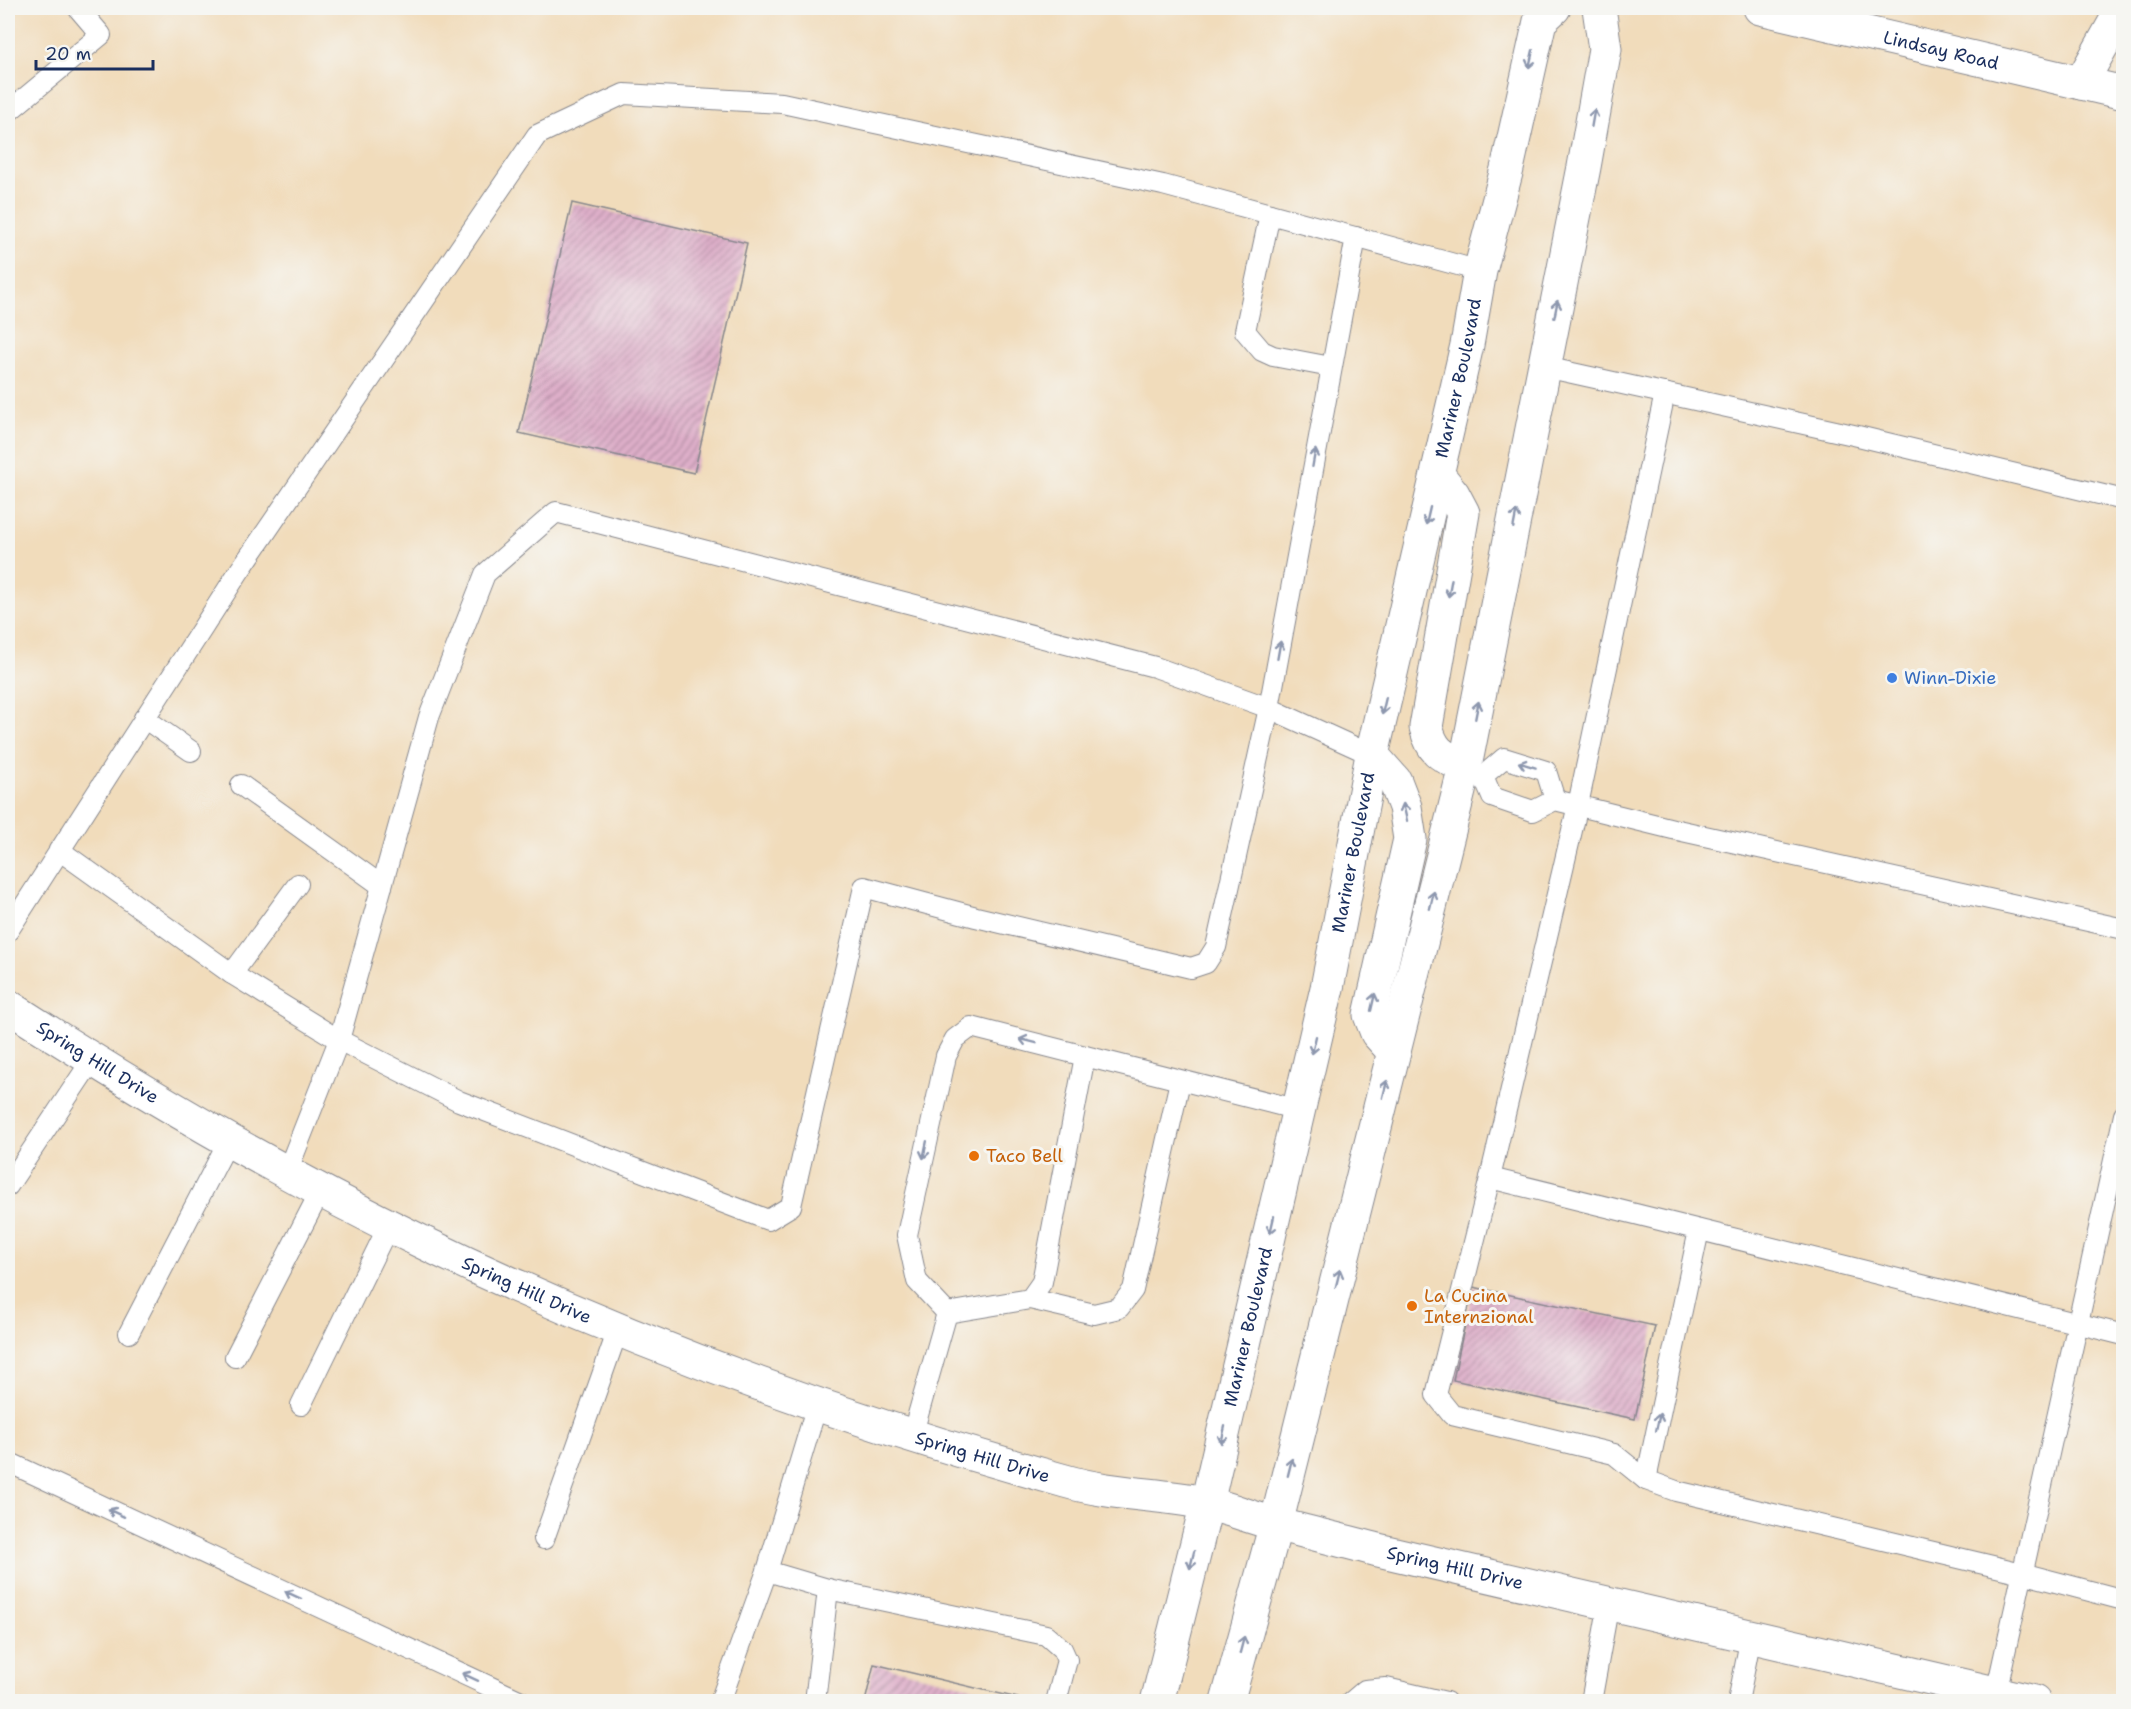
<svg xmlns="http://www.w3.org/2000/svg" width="2131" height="1709" font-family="'Shantell Sans',sans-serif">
<defs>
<pattern id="building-hatch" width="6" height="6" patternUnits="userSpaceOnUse" patternTransform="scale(1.5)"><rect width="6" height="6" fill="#deafc9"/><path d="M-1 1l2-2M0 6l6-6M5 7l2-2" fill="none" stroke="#b38fa6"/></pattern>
</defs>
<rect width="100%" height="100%" fill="#f6f6f2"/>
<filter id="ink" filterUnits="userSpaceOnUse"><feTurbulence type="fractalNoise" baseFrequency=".0167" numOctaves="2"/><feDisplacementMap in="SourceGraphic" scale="12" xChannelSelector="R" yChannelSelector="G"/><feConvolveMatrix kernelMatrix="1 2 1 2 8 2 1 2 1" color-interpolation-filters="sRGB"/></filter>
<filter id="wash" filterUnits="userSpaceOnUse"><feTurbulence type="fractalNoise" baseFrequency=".008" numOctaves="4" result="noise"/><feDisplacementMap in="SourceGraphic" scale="24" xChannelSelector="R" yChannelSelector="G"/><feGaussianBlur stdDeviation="1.35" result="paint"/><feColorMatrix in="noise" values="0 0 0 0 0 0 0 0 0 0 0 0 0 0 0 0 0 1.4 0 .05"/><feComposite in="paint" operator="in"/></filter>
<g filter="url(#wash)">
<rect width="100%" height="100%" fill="#f1dcbb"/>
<g id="blocks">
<!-- building -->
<g fill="url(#building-hatch)">
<path d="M572 203 747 243 694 473 519 433Z"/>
<path d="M1473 1287 1655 1326 1635 1419 1453 1380Z"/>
<path d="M874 1664 1018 1698 1017 1702H865Z"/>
</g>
</g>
</g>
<g filter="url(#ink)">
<use href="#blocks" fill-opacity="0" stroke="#86868c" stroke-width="1.5"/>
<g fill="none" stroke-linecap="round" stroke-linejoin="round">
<defs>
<g id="lane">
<path d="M8 112 101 35 78 8"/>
<path d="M1270 214 1245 331 1262 351 1273 356 1331 367"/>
<path d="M1545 367 1858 436 2124 500"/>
<path d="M1665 393 1578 805 1490 1178 1436 1395 1452 1415 1614 1454 1646 1480 1676 1491 2022 1573 2124 1600"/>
<path d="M144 718 191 751"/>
<path d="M1465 767 1483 776 1492 797 1533 811 1555 800 1673 829 2124 929"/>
<path d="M1483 776 1504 758 1546 771 1555 800"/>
<path d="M241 785 382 886"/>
<path d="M59 850 232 974 339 1040 459 1101 768 1220 791 1206 864 887 976 917 1191 968 1206 963 1216 947 1269 708 1356 237"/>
<path d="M8 931 238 573 537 135 624 94 782 103 1163 185 1480 271"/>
<path d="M232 974 298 884"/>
<path d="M287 1172 339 1040 429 717 485 574 556 512 1155 667 1269 708 1372 755"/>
<path d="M1490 1178 2124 1335"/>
<path d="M8 1186 92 1060"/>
<path d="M1030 1299 1094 1314 1119 1308 1133 1290 1180 1081"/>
<path d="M947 1313 917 1281 907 1235 946 1056 955 1039 971 1027 1085 1056"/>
<path d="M129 1333 229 1140"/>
<path d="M235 1357 321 1190"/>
<path d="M301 1405 389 1225"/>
<path d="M817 1405 767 1571 828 1589 1046 1635 1062 1649 1067 1660 1056 1702"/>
<path d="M912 1436 947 1313 1030 1299 1042 1282 1085 1056 1299 1110"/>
<path d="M8 1462 523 1702"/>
<path d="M1646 1480 1699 1230"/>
<path d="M544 1539 618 1330"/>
<path d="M1996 1693 2124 1115"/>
<path d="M720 1702 767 1571"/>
<path d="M815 1702 828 1589"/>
<path d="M1351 1702 1365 1690 1386 1688 1446 1702"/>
<path d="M1591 1702 1609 1603"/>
<path d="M1738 1702 1751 1636"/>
</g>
<g id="street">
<path id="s1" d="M1760 8 2124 93"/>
<path d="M2081 83 2123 8"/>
</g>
<g id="secondary">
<path d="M1438 475 1453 494 1463 513 1426 727C1433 754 1443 756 1465 767"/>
<path d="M1372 755 1395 781 1405 807 1410 839 1370 1015 1377 1033 1394 1052"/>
<path id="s2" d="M8 1006C141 1092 279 1173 422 1242 628 1342 844 1420 1065 1481 1109 1494 1159 1494 1205 1503 1229 1508 1252 1518 1276 1524 1310 1533 1344 1541 1378 1550L2034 1702"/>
<path id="s3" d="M1157 1702 1207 1503 1327 988 1372 755 1467 345 1480 271 1507 169 1540 21 1554 8"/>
<path d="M1227 1702 1276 1524 1465 767 1584 167 1605 49 1599 8"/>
</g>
</defs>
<!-- lane casing -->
<use href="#lane" stroke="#86868c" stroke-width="22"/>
<!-- street casing -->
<use href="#street" stroke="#86868c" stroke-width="35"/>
<!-- secondary casing -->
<use href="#secondary" stroke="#86868c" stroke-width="35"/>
<!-- lane -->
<use href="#lane" stroke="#fff" stroke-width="20"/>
<!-- street -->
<use href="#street" stroke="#fff" stroke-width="33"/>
<!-- secondary -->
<use href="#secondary" stroke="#fff" stroke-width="33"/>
</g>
<!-- one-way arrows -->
<defs><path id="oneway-shaft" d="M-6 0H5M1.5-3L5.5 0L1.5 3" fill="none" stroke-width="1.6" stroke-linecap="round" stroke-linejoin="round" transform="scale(1.5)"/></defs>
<g stroke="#8d97ae">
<use href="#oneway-shaft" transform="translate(1531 59) rotate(103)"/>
<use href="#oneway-shaft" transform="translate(1593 118) rotate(-80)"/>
<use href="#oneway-shaft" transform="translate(1556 309) rotate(-79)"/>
<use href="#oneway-shaft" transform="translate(1314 458) rotate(-80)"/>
<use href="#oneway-shaft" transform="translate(1428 516) rotate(103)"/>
<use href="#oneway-shaft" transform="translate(1515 519) rotate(-79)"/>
<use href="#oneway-shaft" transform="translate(1450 588) rotate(100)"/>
<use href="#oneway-shaft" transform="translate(1279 650) rotate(-80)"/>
<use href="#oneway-shaft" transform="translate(1384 706) rotate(103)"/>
<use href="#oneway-shaft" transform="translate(1477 710) rotate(-79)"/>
<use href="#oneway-shaft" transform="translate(1527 765) rotate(-163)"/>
<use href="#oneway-shaft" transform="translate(1405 812) rotate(-103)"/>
<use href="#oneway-shaft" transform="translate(1432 900) rotate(-76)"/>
<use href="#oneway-shaft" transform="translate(1373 1002) rotate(-77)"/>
<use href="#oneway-shaft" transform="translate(1028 1041) rotate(-166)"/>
<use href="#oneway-shaft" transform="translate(1314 1045) rotate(103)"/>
<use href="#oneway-shaft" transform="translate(1385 1089) rotate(-76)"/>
<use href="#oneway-shaft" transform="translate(925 1150) rotate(102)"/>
<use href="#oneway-shaft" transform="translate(1272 1225) rotate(103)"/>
<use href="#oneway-shaft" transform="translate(1338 1278) rotate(-76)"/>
<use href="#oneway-shaft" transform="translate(1658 1422) rotate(-78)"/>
<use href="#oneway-shaft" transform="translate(1223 1435) rotate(103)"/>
<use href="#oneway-shaft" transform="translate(1290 1467) rotate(-76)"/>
<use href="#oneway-shaft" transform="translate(116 1513) rotate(-155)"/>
<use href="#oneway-shaft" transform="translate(1192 1560) rotate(104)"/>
<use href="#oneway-shaft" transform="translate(293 1595) rotate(-155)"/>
<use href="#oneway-shaft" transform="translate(1242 1645) rotate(-75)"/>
<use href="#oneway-shaft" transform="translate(470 1677) rotate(-155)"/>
</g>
</g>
<!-- markers -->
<circle fill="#3f7fe0" stroke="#f6f6f2" stroke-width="2" cx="1892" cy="678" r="6"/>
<g fill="#e8710a" stroke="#f6f6f2" stroke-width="2">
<circle cx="974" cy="1156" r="6"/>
<circle cx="1412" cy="1306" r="6"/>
</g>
<g text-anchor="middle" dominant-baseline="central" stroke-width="6" stroke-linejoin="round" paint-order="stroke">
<!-- street labels -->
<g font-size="18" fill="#1b2f5e" stroke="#f6f6f2">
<text stroke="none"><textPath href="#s1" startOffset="186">Lindsay Road</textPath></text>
<text stroke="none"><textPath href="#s3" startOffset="1358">Mariner Boulevard</textPath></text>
<text stroke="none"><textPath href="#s3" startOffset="872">Mariner Boulevard</textPath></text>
<text stroke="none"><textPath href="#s2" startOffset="106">Spring Hill Drive</textPath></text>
<text stroke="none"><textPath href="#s2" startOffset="592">Spring Hill Drive</textPath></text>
<text stroke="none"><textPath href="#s3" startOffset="386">Mariner Boulevard</textPath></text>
<text stroke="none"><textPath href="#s2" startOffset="1078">Spring Hill Drive</textPath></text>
<text stroke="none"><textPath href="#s2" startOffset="1564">Spring Hill Drive</textPath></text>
</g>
<!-- shop labels -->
<g font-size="18" fill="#366cbe" stroke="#f6f6f2" text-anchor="start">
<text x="1904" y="678">Winn-Dixie</text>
</g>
<!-- food labels -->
<g font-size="18" fill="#c56008" stroke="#f6f6f2" text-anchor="start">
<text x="986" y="1156">Taco Bell</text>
<text x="1424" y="1296">La Cucina<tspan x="1424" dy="21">Internzional</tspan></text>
</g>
</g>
<!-- margin -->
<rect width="2131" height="1709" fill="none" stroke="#f6f6f2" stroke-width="30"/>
<!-- scale -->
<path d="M36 60v9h117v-9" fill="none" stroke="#1b2f5e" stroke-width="3"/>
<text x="45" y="60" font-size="18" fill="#1b2f5e" stroke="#f6f6f2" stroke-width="4.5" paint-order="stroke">20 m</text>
</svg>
